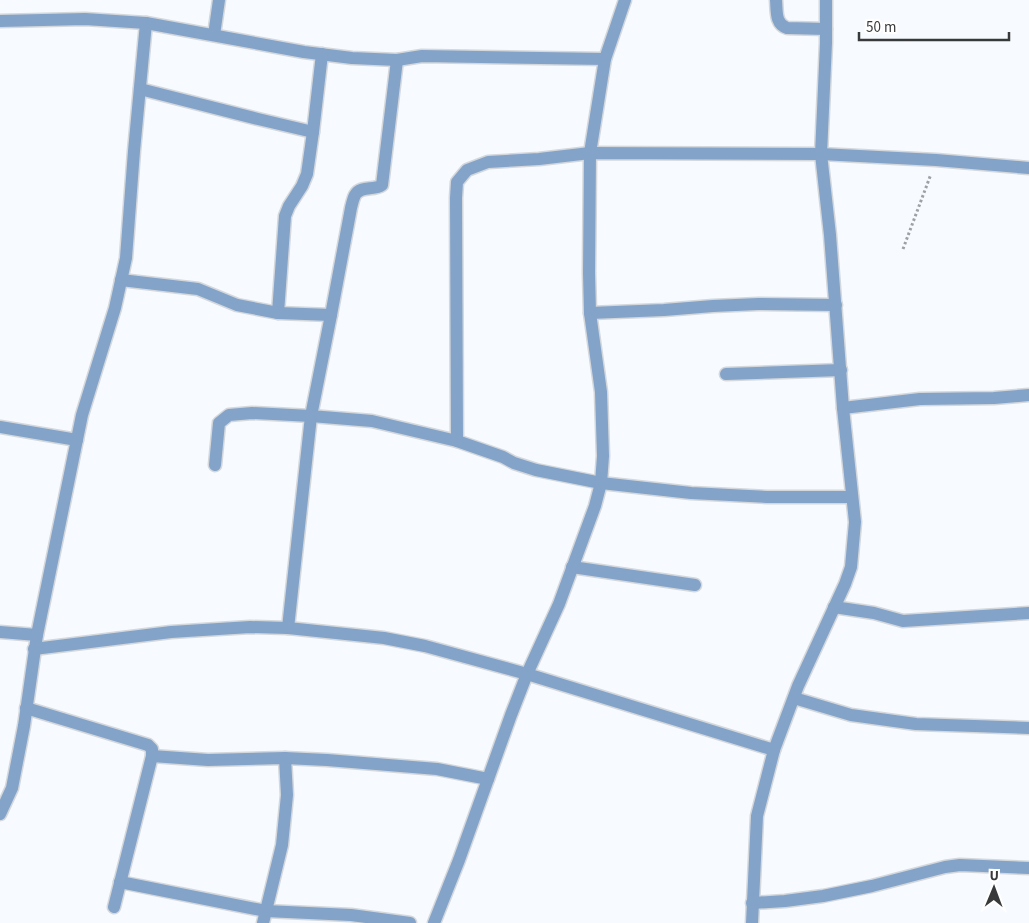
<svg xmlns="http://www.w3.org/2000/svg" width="1029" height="923" font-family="'Source Sans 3',sans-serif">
<rect width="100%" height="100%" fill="#f7fbff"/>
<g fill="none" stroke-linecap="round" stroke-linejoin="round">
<defs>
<g id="street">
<path d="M776 0C777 11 775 24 787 28L826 29"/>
<path d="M0 21 85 19 146 23 304 52 352 58 397 60 422 56 605 59"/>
<path d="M214 35 219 0"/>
<path d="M140 89 258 119 313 132 307 174 302 186 289 206 285 216 278 313"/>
<path d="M313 132 322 54"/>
<path d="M121 280 198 289 237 305 278 313 331 315 311 416 372 421 457 441 503 457 514 463 536 470 601 483 691 493 767 497H852"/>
<path d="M590 313 664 310 713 306 758 304 836 305"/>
<path d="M331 315 351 208C352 204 353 199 355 195 361 185 374 191 382 185L397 60"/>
<path d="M726 374 841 370"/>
<path d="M843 408 920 399 994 398 1029 395"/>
<path d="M0 427 77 440"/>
<path d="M457 441 456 198 457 182 467 170 488 162 539 159 590 153 821 154 936 160 1029 168"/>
<path d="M215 465 219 423 229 415 252 413 311 416 288 628"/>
<path d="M572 567 695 585"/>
<path d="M834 607 874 613 903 621 1029 613"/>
<path d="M0 632 37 635"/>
<path d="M34 649 171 632 250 627 288 628 384 638 425 646 527 674 774 750"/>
<path d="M794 698 851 715 916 724 1029 728"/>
<path d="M26 708 148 745 152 749V756L114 907"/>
<path d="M152 756 208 760 285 758 327 760 437 769 488 779"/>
<path d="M0 814 12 788 24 726 37 635 82 415 115 308 126 258 134 151 146 23"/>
<path d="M120 882 266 911 351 915 410 923"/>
<path d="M752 903 785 901 823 896 872 886 945 867 960 865 1029 868"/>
<path d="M263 923 282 845 287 795 285 758"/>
<path d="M434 923 459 860 511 715 527 674 559 604 595 506 601 483 603 456 601 392 590 313 589 273 590 153 605 59 625 0"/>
<path d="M752 923 757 816 774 750 798 686 845 584 851 567 855 522 843 408 830 235 821 154 826 43V0"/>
</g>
</defs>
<!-- street casing -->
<use href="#street" stroke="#d4d8dc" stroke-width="15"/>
<!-- path -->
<path stroke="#9ea1a4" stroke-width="3" stroke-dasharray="2.5 2.5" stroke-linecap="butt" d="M903 249 931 174"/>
<!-- street -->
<use href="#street" stroke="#84a3c9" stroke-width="12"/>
</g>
<!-- north arrow -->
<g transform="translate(994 888) rotate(1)" stroke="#ffffff" stroke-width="4" paint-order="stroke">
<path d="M0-4L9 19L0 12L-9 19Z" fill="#37393b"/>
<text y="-8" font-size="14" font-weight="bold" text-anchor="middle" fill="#37393b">U</text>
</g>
<!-- scale -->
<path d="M859 32v8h150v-8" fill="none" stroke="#37393b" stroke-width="2.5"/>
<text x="866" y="32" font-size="15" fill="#37393b" stroke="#ffffff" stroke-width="4" paint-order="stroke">50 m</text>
</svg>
